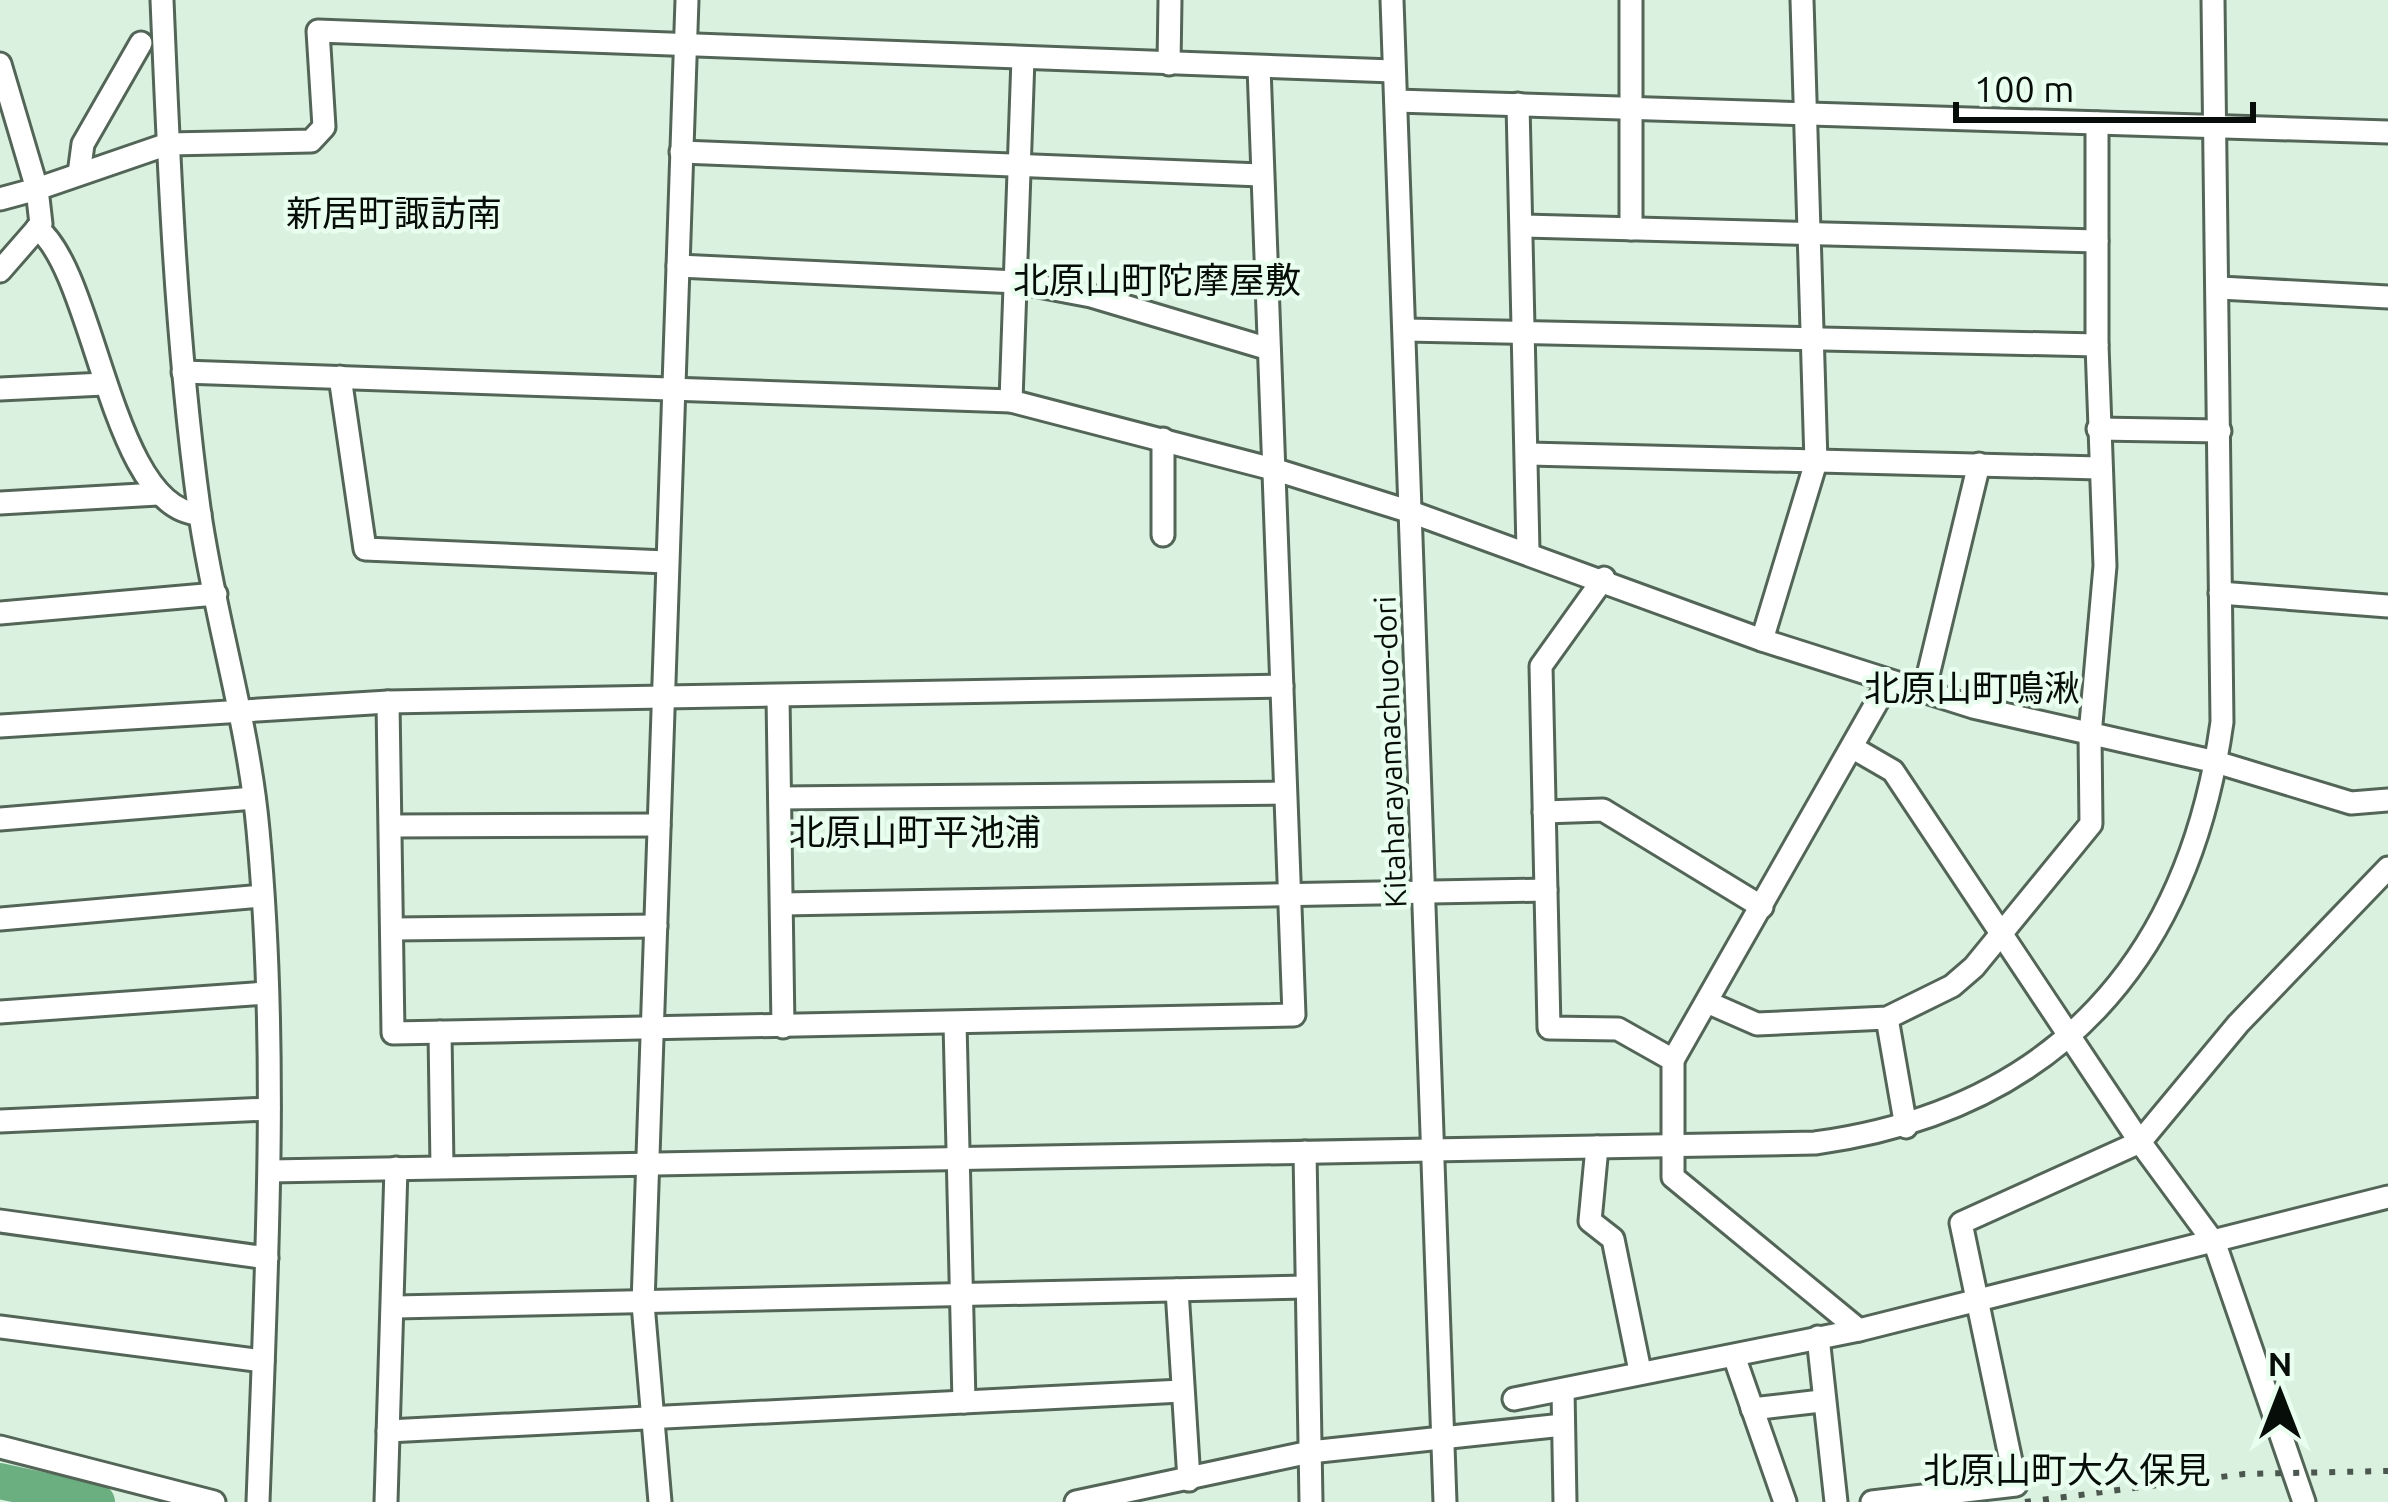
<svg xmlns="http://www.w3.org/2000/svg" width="2388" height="1502" font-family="Ubuntu,'Noto Sans JP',sans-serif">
<rect width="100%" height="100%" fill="#dbf1e0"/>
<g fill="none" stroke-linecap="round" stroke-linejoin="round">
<!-- river -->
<path stroke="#6bae7f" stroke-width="36" d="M0 1481 97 1502"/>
<defs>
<g id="minor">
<path d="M162 0C169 169 176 340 199 508 214 616 248 720 258 830 279 1053 266 1278 258 1502"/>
<path d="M1392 0 1445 1502"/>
<path d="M1631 0V229"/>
<path d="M0 64 37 189 0 199"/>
<path d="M1169 64 1170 0"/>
<path d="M1396 101 2388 132"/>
<path d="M1518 104 1528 551"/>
<path d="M681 152 1261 175"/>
<path d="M79 174 83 144 141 43"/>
<path d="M1523 226 2097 241"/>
<path d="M37 228C96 273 111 511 200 514"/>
<path d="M678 266 1017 282 1091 296 1269 349"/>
<path d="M0 271 41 224 37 189 168 144 311 141 324 127 318 31 1393 71"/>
<path d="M2220 288 2388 297"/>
<path d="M1406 330 2097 345"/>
<path d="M183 372 1011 401 1273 469 1411 512 1762 640 1973 707 2216 762 2351 803 2388 800"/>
<path d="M340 377 365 549 666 562"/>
<path d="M0 389 104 384"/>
<path d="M1011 401 1023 58"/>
<path d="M2098 429 2220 431"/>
<path d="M1163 439V535"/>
<path d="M1529 454 2099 468"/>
<path d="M0 503 158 494"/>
<path d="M1604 578 1541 666 1549 1028 1618 1029 1673 1060V1177L1859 1330"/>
<path d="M2220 593 2388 606"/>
<path d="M0 613 216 594"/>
<path d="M1762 640 1816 462 1802 0"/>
<path d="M1924 692 1979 464"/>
<path d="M778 697 783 1027"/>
<path d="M388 702 393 1033 1294 1015 1259 67"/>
<path d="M0 726 388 702 1282 686"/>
<path d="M1855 749 1893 771 2140 1142 2215 1244 2304 1502"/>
<path d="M780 798 1285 793"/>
<path d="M1544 812 1603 810 1762 907"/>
<path d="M0 819 254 798"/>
<path d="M391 826 659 825"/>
<path d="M782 904 1546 890"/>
<path d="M0 919 262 896"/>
<path d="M394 929 656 926"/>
<path d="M1707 1002 1757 1024 1887 1018 1952 986 1974 967 2091 824 2090 735 2105 566 2097 345V123"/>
<path d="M0 1012 266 993"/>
<path d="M1887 1018 1906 1127"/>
<path d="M955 1023 964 1402"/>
<path d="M440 1032 442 1167"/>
<path d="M1673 1060 1889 681"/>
<path d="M0 1121 269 1109"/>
<path d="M1597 1147 1590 1221 1613 1239 1640 1371"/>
<path d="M1305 1152 1311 1502"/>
<path d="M270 1171 1815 1143C2056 1110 2189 959 2222 722L2213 0"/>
<path d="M0 1221 267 1258"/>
<path d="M1177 1290 1189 1480"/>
<path d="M396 1307 1306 1287"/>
<path d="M0 1327 263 1361"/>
<path d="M1818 1337 1836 1502"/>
<path d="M1734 1356 1785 1502"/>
<path d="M1563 1390 1565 1502"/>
<path d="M1514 1399 1859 1330 2388 1197"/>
<path d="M1752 1409 1821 1401"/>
<path d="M388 1431 1182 1391"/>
<path d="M0 1447 214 1502"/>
<path d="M386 1502 396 1168"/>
<path d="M660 1502 643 1304 687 0"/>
<path d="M1076 1502 1310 1452 1563 1425"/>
<path d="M1872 1502 2016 1485 1961 1223 2140 1142 2238 1024 2388 868"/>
</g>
</defs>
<!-- minor casing -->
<use href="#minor" stroke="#536557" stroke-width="27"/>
<!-- minor -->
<use href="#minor" stroke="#fff" stroke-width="21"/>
<!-- rail -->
<path stroke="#4b574e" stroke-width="6" stroke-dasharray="6 12" stroke-linecap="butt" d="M2025 1502 2244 1474 2388 1471"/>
</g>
<g text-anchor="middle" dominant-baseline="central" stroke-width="9" stroke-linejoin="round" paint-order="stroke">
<!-- street labels -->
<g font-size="30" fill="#070e09" stroke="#e9feee">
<text transform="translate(1390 752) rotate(-92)">Kitaharayamachuo-dori</text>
</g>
<!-- quarter labels -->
<g font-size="36" fill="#070e09" stroke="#e9feee">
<text x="394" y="212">新居町諏訪南</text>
<text x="1157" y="279">北原山町陀摩屋敷</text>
<text x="1972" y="687">北原山町鳴湫</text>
<text x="915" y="831">北原山町平池浦</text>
<text x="2067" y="1469">北原山町大久保見</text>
</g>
</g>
<!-- north arrow -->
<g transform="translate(2280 1394)" stroke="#e9feee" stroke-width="9" paint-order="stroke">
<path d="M0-9L21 45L0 30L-21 45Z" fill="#070e09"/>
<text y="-18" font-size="33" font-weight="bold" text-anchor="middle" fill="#070e09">N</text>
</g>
<!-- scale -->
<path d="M1956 102v18h297v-18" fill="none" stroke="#070e09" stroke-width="6"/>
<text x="1974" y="102" font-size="36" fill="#070e09" stroke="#e9feee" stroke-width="9" paint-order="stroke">100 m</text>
</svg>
